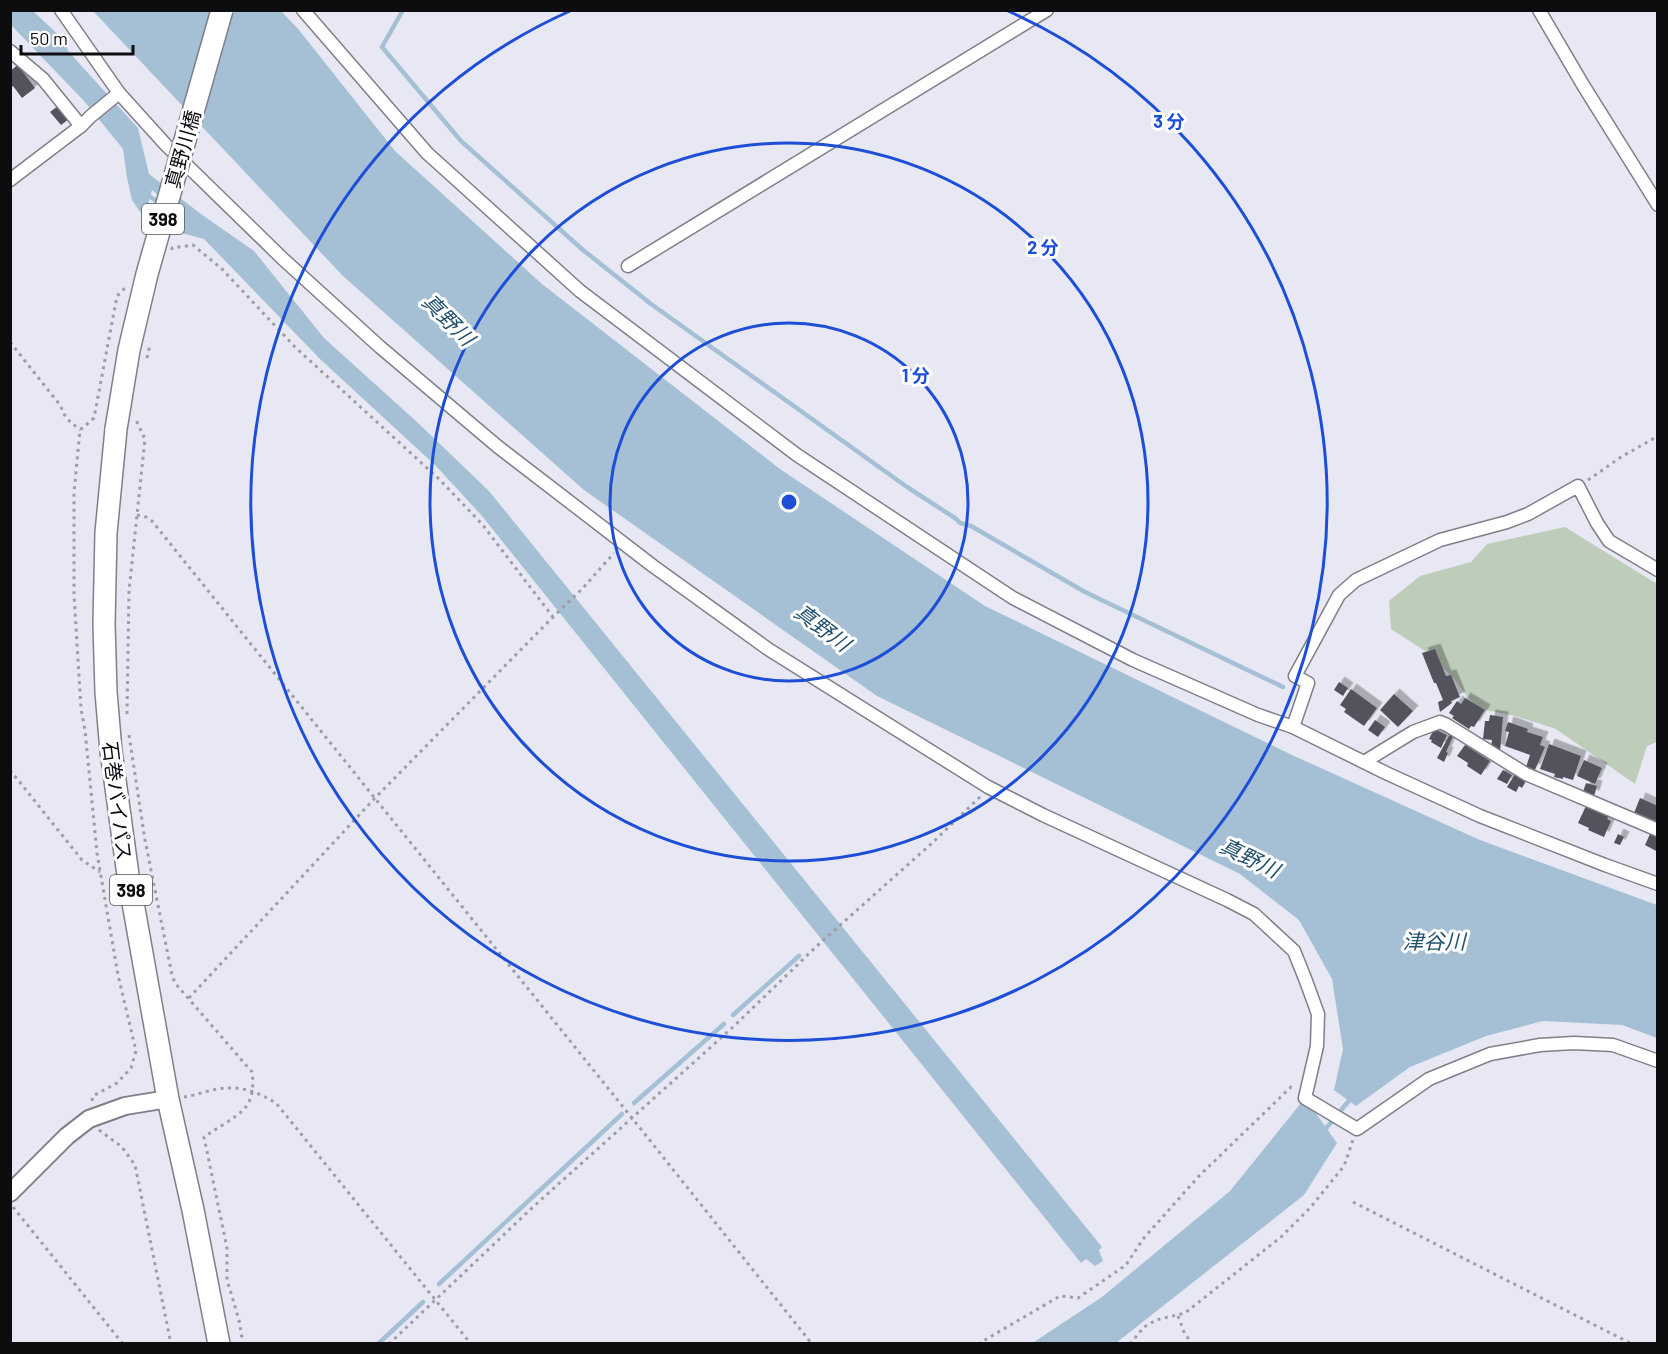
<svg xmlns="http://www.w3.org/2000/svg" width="1668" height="1354" font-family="Barlow,'Noto Sans JP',sans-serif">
<defs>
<filter id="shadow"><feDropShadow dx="5.5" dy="-5.5" stdDeviation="0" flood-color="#0004"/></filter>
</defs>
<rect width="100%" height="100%" fill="#e8e8f4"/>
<!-- green -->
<path fill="#bdcdba" d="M1565 527 1657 584V742L1647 746 1635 784 1556 729 1515 716 1476 708 1455 680 1428 653 1391 629 1389 601 1420 576 1471 562 1487 544Z"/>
<!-- water -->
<g fill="#a5c0d4">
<path d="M11 11H33L65 41 68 51 138 128 149 174 201 214 254 251 324 338 417 422 489 491 1102 1247 1099 1250 1103 1261 1095 1266 1086 1259 1081 1263 482 516 436 466 320 359 204 239 174 231 178 211 152 190 147 208 143 216 132 200 127 178 123 149 84 101 11 25Z"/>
<path d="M93 11H281L299 30 395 151 542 284 780 469 985 606 1292 755 1480 840 1657 905V1038L1622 1025 1543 1021 1486 1036 1410 1067 1356 1106 1334 1090 1343 1049 1332 979 1299 920 1240 874 877 696 584 490 343 276Z"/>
<path d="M1305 1098 1337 1143 1304 1195 1116 1343 1031 1344 1102 1297 1230 1191Z"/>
</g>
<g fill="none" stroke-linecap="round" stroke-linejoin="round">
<!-- stream -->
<g stroke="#a5c0d4" stroke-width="4.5">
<path d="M403 10 382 47 461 141 583 250 651 304 907 487 955 518 960 523 971 526 1085 592 1283 687"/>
<path d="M148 191 149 196 161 204"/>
<path d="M733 1015 799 956"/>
<path d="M634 1103 724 1024"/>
<path d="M1323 1132 1352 1097"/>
<path d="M439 1284 622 1114"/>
<path d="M378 1344 423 1302"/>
</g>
</g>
<!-- building -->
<g fill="#53535d" filter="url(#shadow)">
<path d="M18 65 35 88 22 98 13 86 10 88V71Z"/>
<path d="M58 106 69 119 61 125 50 112Z"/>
<path d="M1435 649 1446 676 1451 675 1460 697 1451 701 1452 703 1440 712 1438 702 1443 700 1436 683H1434L1422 653Z"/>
<path d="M1339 682 1348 688 1343 696 1334 690Z"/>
<path d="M1351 689 1377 708 1364 726 1344 712 1346 709 1340 705Z"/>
<path d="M1394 694 1413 711 1398 727 1380 710Z"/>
<path d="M1465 698 1485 710 1474 727 1471 726 1469 729 1452 718 1454 716 1449 713 1457 701 1461 704Z"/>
<path d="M1490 715 1503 717 1500 752 1491 747 1492 740 1483 739 1485 721H1489Z"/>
<path d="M1375 720 1385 727 1378 737 1368 730Z"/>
<path d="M1508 722 1528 729 1527 732 1543 737 1540 745 1545 747 1535 770 1526 767 1530 755 1505 746 1509 732 1505 731Z"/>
<path d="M1434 729 1447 735 1441 748 1431 742 1432 740 1429 739Z"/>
<path d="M1451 732 1454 734 1446 752 1448 753 1444 762 1437 758Z"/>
<path d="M1549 744 1581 756 1573 780 1563 777V779L1554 777 1555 774 1540 769Z"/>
<path d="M1465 745 1490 761 1481 775 1467 766 1468 763 1457 756Z"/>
<path d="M1584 760 1602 768 1595 784 1577 776Z"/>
<path d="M1503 770 1512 775 1507 784 1497 779Z"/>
<path d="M1515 774 1526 781 1522 788 1519 786 1516 792 1507 787Z"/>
<path d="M1586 783 1597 786 1594 796 1583 792Z"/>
<path d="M1640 798 1658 806V822L1651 819V821L1634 813Z"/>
<path d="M1586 806 1609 816 1607 819 1611 821 1604 837 1588 830 1589 828 1578 823Z"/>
<path d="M1651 832 1658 836V852L1645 845Z"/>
<path d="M1618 834 1624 837 1620 845 1614 843Z"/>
</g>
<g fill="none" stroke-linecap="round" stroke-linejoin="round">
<defs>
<g id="street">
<path d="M61 10 119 93 166 145 283 259 380 347 497 446 653 566 768 649 988 787 1043 815 1227 900 1254 914 1294 951 1306 981 1318 1014 1317 1046 1305 1098 1357 1129 1429 1079 1490 1054 1540 1045 1574 1043 1613 1045 1658 1061"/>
<path d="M303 10 427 153 580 291 797 455 1013 598 1133 660 1258 715 1293 727 1386 773 1480 816 1605 865 1658 884"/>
<path d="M1539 10 1583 85 1658 205"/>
<path d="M10 51 43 79 81 126"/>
<path d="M10 180 81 126 91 116 119 93"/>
<path d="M628 266 1047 10"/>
<path d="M1293 727 1308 683 1295 676 1339 595 1356 580 1440 540 1507 522 1528 514 1578 486 1597 523 1609 541 1658 570"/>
<path d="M1364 762 1413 732 1440 722 1447 725 1526 774 1658 830"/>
</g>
<path id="secondary" d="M10 1193 67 1136 89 1119 125 1106 168 1099"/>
<path id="highway" d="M116 429 106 533 104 624 106 692 111 751 128 875 168 1099 193 1210 219 1344"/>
</defs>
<!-- street casing -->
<use href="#street" stroke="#7f7f8a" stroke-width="15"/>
<!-- secondary casing -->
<use href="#secondary" stroke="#7f7f8a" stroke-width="20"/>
<!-- highway casing -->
<use href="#highway" stroke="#7f7f8a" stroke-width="24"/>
<!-- path -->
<g stroke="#9d9da6" stroke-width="3" stroke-dasharray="3 4.5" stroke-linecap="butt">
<path d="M172 250V248L193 245 222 269 295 347 439 479 482 524 553 617"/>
<path d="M10 342 60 405 66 418 80 430"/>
<path d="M147 358 150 344"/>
<path d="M1588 480 1621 457 1658 436"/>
<path d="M137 515 146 517 152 521 632 1118 812 1344"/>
<path d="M127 714 129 591 145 439 136 420"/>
<path d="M129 735 145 840 172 975 175 983 252 1072C254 1084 253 1100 244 1109 237 1117 214 1130 204 1137L227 1248V1280L239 1320 243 1344"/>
<path d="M10 770 82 860 100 872"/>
<path d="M189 998 375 798 553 617 583 588 614 553"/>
<path d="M184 1097C198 1095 213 1088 227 1088 245 1087 261 1094 276 1103L471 1344"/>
<path d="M92 1101 93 1096 117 1083 131 1068 136 1051 118 975 97 853 85 730 81 709 74 594V493L80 430 94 418 117 296 125 288"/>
<path d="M99 1130 122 1147 135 1165 171 1344"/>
<path d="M1353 1202 1632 1344"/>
<path d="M13 1207 123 1344"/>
<path d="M1178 1316 1184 1332 1192 1344"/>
<path d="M389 1344 533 1207 732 1028 820 943 930 845 980 797"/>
<path d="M978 1344 1060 1296 1078 1298 1126 1265 1143 1239 1199 1176 1291 1087 1294 1089"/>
<path d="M1130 1344 1144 1327 1156 1320 1185 1313 1281 1237 1310 1208 1344 1166 1353 1140"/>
</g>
<!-- street -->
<use href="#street" stroke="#fff" stroke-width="12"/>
<!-- secondary -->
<use href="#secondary" stroke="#fff" stroke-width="16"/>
<!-- highway -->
<use href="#highway" stroke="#fff" stroke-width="21"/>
<defs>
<path id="highway-bridge" d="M116 429 129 350 147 274 222 10"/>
</defs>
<!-- highway-bridge casing -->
<use href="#highway-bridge" stroke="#7f7f8a" stroke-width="24" stroke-linecap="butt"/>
<!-- highway-bridge -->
<use href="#highway-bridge" stroke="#fff" stroke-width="21"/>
</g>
<!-- distance rings -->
<g fill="none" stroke="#1d4ed8" stroke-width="3">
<circle cx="789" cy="502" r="179"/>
<circle cx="789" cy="502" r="359"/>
<path d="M1008 11A538 538 0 1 1 570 11"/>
</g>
<g text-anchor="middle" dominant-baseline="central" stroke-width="6" stroke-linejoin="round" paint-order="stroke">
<!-- shield labels -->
<g fill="#fff" stroke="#565658" stroke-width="1.5">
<rect x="142" y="204" width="42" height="30" rx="4.5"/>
<rect x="110" y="875" width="42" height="30" rx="4.5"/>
</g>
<g font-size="18" font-weight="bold" fill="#0d0d10">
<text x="163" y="219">398</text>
<text x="131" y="890">398</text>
</g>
<!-- street labels -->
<g font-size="20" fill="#0d0d10" stroke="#fff">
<text transform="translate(182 149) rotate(-74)">真野川橋</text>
<text transform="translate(118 801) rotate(83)">石巻バイパス</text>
</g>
<!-- water labels -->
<g font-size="21" font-style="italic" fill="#22516e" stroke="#fff">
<text transform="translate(449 319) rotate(45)">真野川</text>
<text transform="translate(823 627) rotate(37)">真野川</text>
<text transform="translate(1250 857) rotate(26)">真野川</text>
<text x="1434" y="940">津谷川</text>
</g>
</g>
<circle cx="789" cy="502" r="9" fill="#1d4ed8" stroke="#fff" stroke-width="3"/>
<g font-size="18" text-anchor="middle" font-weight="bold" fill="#1d4ed8" stroke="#fff" stroke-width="6" stroke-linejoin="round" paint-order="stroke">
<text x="1169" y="128">3 分</text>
<text x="1043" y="254">2 分</text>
<text x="916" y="382">1 分</text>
</g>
<!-- border -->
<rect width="1668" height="1354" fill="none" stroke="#0d0d10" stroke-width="24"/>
<!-- scale -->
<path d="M21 45v9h112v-9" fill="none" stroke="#0d0d10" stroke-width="3"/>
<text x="30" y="45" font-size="18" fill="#0d0d10" stroke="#ffffff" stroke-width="4.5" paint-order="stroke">50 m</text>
</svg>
